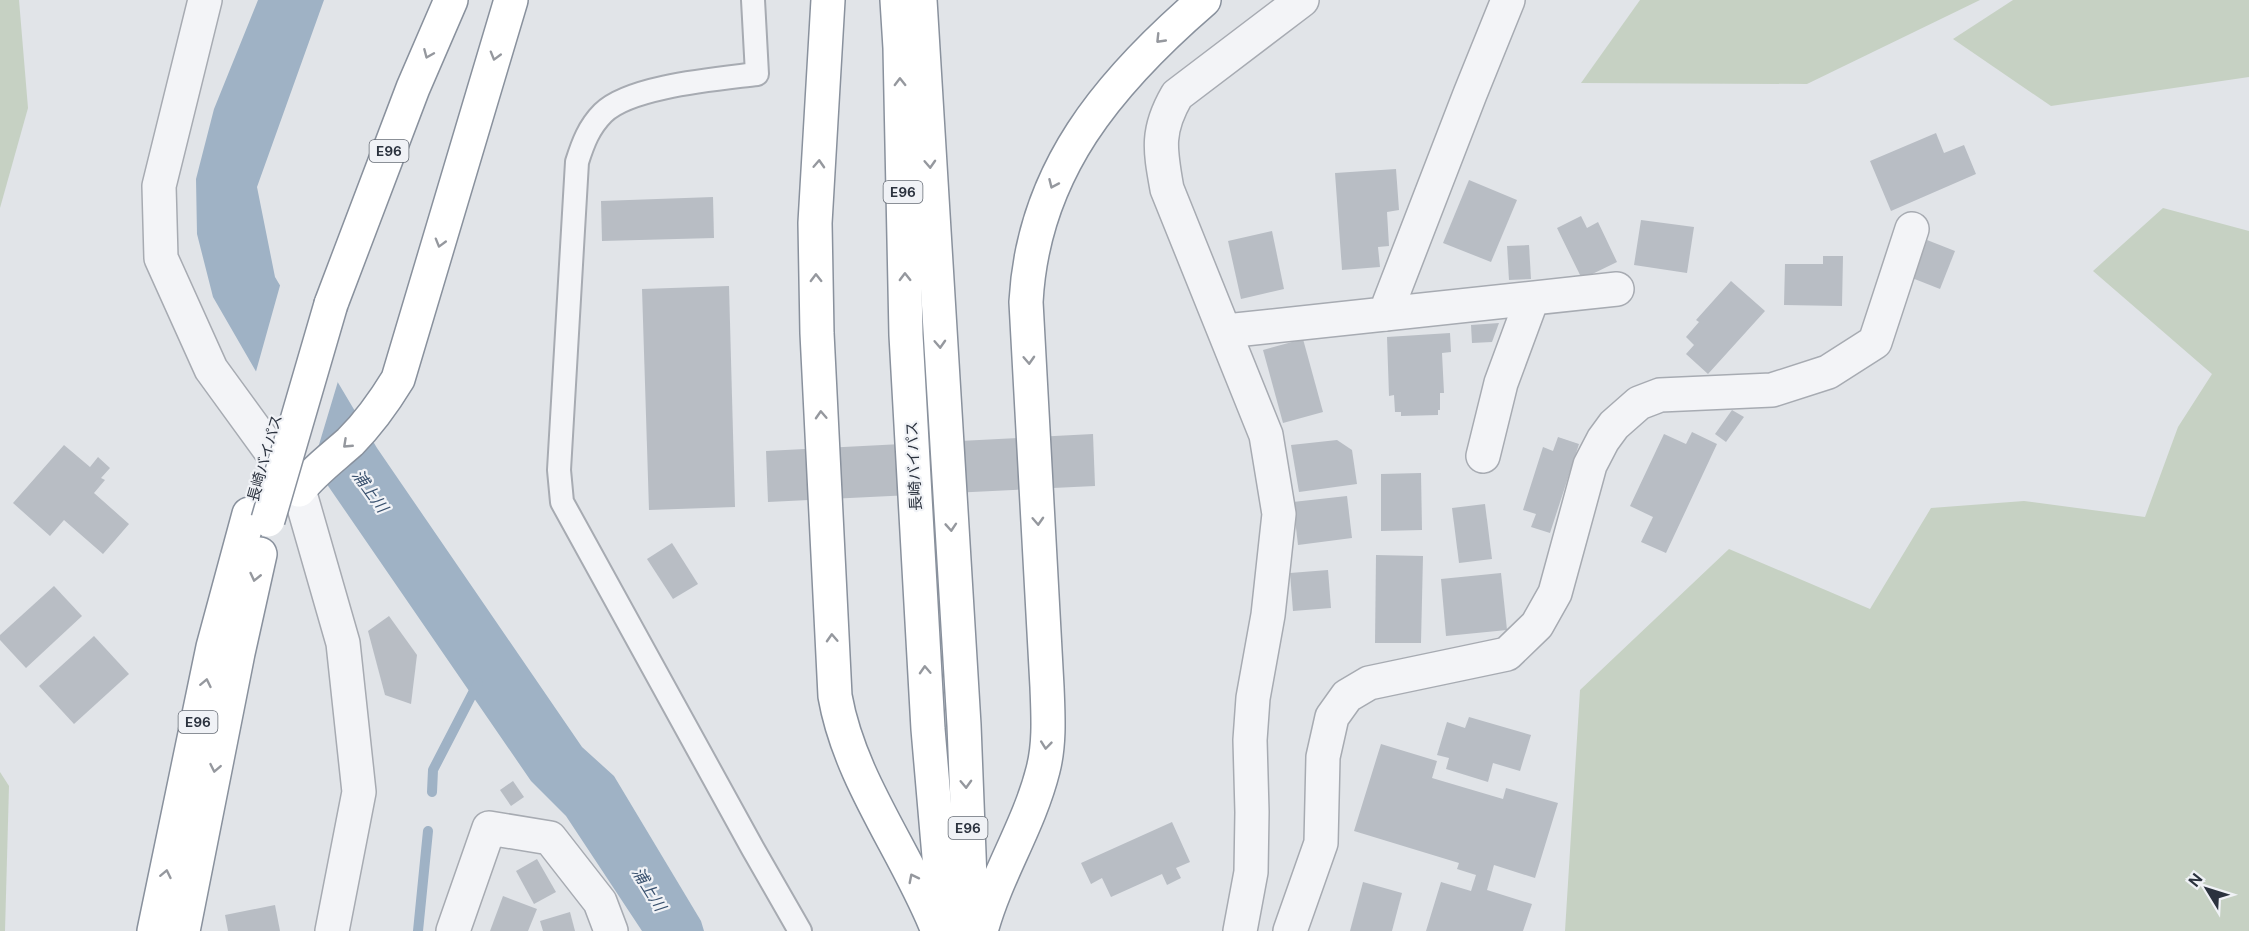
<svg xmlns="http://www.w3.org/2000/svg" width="2249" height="931" font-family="'DM Sans','Noto Sans JP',sans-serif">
<rect width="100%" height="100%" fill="#e1e4e8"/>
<!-- green -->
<g fill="#c6d1c3">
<path d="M0 0H19L28 108 0 208Z"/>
<path d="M1640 0H1980L1807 84 1581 83Z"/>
<path d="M2013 0H2249V77L2051 106 1953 39Z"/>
<path d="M2163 208 2249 231V931H1565L1580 690 1729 549 1870 609 1931 508 2024 501 2145 517 2178 427 2212 374 2093 271Z"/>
<path d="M0 772 9 786 5 931H0Z"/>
</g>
<!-- water -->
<path fill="#9fb2c5" d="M258 0H324L257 187 275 277 377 448 582 747 614 776 701 921 704 931H642L566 816 531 781 324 480 316 447 265 387 213 297 197 234 196 179 214 109Z"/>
<!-- pier -->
<path fill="#e1e4e8" d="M281 282 339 378 315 458 313 448 262 389 255 375Z"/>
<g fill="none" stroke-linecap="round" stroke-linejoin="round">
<!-- stream -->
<g stroke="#9fb2c5" stroke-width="10">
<path d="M432 792 433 770 478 683"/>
<path d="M418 931 428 831"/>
</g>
</g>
<!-- building -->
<g fill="#b8bdc4">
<path d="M1936 133 1944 153 1964 145 1976 174 1891 211 1870 161Z"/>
<path d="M1396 169 1399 210 1387 212 1389 246 1378 247 1380 267 1342 270 1335 173Z"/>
<path d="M1469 180 1517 200 1491 262 1443 243Z"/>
<path d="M713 197 714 238 602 241 601 201Z"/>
<path d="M1581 216 1587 228 1598 222 1617 262 1582 279 1557 228Z"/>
<path d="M1641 220 1694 227 1687 273 1634 265Z"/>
<path d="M1272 231 1284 289 1241 299 1228 241Z"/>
<path d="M1927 240 1955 251 1940 289 1912 278Z"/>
<path d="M1529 245 1531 279 1509 280 1507 246Z"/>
<path d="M1823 256H1843L1842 306 1784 305 1785 264H1823Z"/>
<path d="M1731 281 1765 311 1708 374 1686 354 1694 345 1686 337 1699 322 1696 320Z"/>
<path d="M729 286 735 507 649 510 642 289Z"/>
<path d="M1499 323 1492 342 1472 343 1471 325Z"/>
<path d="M1450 333 1451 352 1442 353 1444 393H1440V410H1438V415L1401 416V412H1395L1394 395 1389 396 1387 337Z"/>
<path d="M1303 339 1323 412 1283 423 1263 350Z"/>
<path d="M1732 410 1744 417 1726 442 1715 434Z"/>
<path d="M1692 432 1717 444 1666 553 1641 542 1653 517 1630 506 1664 434 1686 444Z"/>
<path d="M1093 434 1095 486 768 502 766 451Z"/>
<path d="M1558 437 1579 444 1550 533 1531 527 1536 514 1523 510 1543 447 1553 451Z"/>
<path d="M1337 440 1352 450 1357 484 1299 492 1291 445Z"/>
<path d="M64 445 90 467 98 457 110 468 101 478 105 480 94 493 129 524 103 554 64 520 50 536 13 503Z"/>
<path d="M1421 473 1422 530 1381 531V474Z"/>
<path d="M1347 496 1352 538 1298 545 1293 502Z"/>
<path d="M1485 504 1492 559 1459 563 1452 508Z"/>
<path d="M672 543 698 584 673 599 647 559Z"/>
<path d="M1376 555 1423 556 1421 643H1375Z"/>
<path d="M1328 570 1331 608 1293 611 1290 573Z"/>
<path d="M1501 573 1507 630 1446 636 1441 579Z"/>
<path d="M54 586 82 616 26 668 0 640V635Z"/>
<path d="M389 616 417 655 411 704 385 695 368 631Z"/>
<path d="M94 636 129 674 74 724 39 686Z"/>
<path d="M1469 717 1531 735 1520 771 1493 763 1488 782 1446 769 1449 758 1437 755 1447 722 1465 728Z"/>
<path d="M1381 744 1437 761 1432 778 1503 799 1506 788 1558 803 1535 878 1494 865 1487 890 1532 904 1523 931H1426L1441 882 1471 891 1476 875 1457 869 1459 863 1354 831Z"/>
<path d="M513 781 524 797 511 806 500 790Z"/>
<path d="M1172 822 1190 862 1176 868 1181 878 1167 885 1162 874 1111 897 1102 878 1091 884 1081 863Z"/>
<path d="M537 859 556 892 534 904 516 871Z"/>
<path d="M1363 882 1402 893 1392 931H1350Z"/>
<path d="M503 896 537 909 528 931H490Z"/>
<path d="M275 905 280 931H228L225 915Z"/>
<path d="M570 912 575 931H543L540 921Z"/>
</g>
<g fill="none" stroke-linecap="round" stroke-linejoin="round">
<defs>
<path id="service" d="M753 0 757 74C718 79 630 86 603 113 589 127 583 143 577 162L559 470 562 502 753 849 800 931"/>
<g id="minor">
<path d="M1385 314 1617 289"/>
<path d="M1226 331 1385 314 1470 94 1508 0"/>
<path d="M1483 456 1501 383 1532 299"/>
<path d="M453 931 489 828 550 838 600 902 611 931"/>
<path d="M1240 931 1251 872 1252 812 1250 740 1253 698 1268 615 1279 514 1266 435 1167 189C1160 150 1156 131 1177 95L1302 0"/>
<path d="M1290 931 1321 843 1323 757 1332 717 1347 696 1369 683 1507 654 1537 625 1555 593 1590 465 1603 440 1614 425 1639 403 1660 395 1772 390 1828 372 1875 342 1912 229"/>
</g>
<path id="tertiary" d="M205 0 159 186 161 258 211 369 299 490 343 643 359 792 332 931"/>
<g id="motorway">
<path d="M828 0 815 223 817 333 835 696C850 781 907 852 938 931"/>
<path d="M897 0 900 48 906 335 928 729 945 926"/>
<path d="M920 0 964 725 972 931"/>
<path d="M331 304 413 88 451 0"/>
<path d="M299 490C314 471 332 458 350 442 369 423 384 402 398 379L511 0"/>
<path d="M154 931 213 647 249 514"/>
<path d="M183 931 238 653 260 554"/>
<path d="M981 931C996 875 1029 826 1043 770 1050 743 1048 714 1047 687L1026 302C1033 171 1109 82 1204 0"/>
</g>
</defs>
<!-- service casing -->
<use href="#service" stroke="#a7abb2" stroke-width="26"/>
<!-- minor casing -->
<use href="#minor" stroke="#a7abb2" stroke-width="36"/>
<!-- tertiary casing -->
<use href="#tertiary" stroke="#a7abb2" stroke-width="36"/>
<!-- motorway casing -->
<use href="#motorway" stroke="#89919d" stroke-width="36"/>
<!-- service -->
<use href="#service" stroke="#f3f4f7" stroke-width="22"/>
<!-- minor -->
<use href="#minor" stroke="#f3f4f7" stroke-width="33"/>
<!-- tertiary -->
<use href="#tertiary" stroke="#f3f4f7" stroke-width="33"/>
<!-- motorway -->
<use href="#motorway" stroke="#fff" stroke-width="33"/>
<defs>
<path id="motorway-bridge" d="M268 520 331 304"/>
</defs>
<!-- motorway-bridge casing -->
<use href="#motorway-bridge" stroke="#89919d" stroke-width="36" stroke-linecap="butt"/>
<!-- motorway-bridge -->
<use href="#motorway-bridge" stroke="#fff" stroke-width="33"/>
</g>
<!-- one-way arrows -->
<defs><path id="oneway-chevron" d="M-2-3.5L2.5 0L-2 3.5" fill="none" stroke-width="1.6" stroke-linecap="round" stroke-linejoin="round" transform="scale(1.5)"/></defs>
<g stroke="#95989e">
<use href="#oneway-chevron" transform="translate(1160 39) rotate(134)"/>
<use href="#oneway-chevron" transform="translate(428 54) rotate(113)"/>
<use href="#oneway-chevron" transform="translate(495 56) rotate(106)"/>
<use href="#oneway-chevron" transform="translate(900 82) rotate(-91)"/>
<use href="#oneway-chevron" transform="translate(819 164) rotate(-87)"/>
<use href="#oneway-chevron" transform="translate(930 164) rotate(87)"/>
<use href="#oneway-chevron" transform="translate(1053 184) rotate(114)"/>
<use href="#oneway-chevron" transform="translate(440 243) rotate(106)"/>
<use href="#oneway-chevron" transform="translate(905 277) rotate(-91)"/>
<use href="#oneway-chevron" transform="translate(816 278) rotate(-91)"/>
<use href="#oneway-chevron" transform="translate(940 344) rotate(87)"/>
<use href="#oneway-chevron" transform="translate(1029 360) rotate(87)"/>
<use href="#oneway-chevron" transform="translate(821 415) rotate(-93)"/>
<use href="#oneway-chevron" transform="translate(347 444) rotate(137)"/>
<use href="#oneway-chevron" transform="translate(1038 521) rotate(87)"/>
<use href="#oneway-chevron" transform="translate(951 527) rotate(86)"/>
<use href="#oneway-chevron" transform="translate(255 577) rotate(103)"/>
<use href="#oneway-chevron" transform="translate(832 638) rotate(-93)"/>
<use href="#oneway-chevron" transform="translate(925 670) rotate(-93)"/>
<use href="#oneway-chevron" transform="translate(206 683) rotate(-78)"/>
<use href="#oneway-chevron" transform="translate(1046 745) rotate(96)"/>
<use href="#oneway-chevron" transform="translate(215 768) rotate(101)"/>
<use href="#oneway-chevron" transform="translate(966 784) rotate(88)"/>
<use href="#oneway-chevron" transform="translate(166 874) rotate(-78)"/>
<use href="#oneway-chevron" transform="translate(913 878) rotate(-117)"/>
</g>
<g text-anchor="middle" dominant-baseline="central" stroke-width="4.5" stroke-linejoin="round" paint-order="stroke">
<!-- shield labels -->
<g fill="#f0f2f6" stroke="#666c75" stroke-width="1.5">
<rect x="369.5" y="140" width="39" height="22" rx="4.5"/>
<rect x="883.5" y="181" width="39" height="22" rx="4.5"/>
<rect x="178.5" y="711" width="39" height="22" rx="4.5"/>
<rect x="948.5" y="817" width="39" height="22" rx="4.5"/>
</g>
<g font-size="14" font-weight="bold" fill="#2b323e">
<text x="389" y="151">E96</text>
<text x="903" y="192">E96</text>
<text x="198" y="722">E96</text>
<text x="968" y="828">E96</text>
</g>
<!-- street labels -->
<g font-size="15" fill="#2b323e" stroke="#f0f2f6">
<text transform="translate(265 458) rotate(-74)">長崎バイパス</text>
<text transform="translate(914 466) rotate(-93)">長崎バイパス</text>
</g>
<!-- water labels -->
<g font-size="16" font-style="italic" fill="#39516e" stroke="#f0f2f6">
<text transform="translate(370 491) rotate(54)">浦上川</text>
<text transform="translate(649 889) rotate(58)">浦上川</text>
</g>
</g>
<!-- north arrow -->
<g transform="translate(2207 889) rotate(308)" stroke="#f0f2f6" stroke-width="4.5" paint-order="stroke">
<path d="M0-4.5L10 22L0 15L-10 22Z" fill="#2b323e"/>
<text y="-9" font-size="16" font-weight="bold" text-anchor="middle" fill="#2b323e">N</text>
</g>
</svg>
